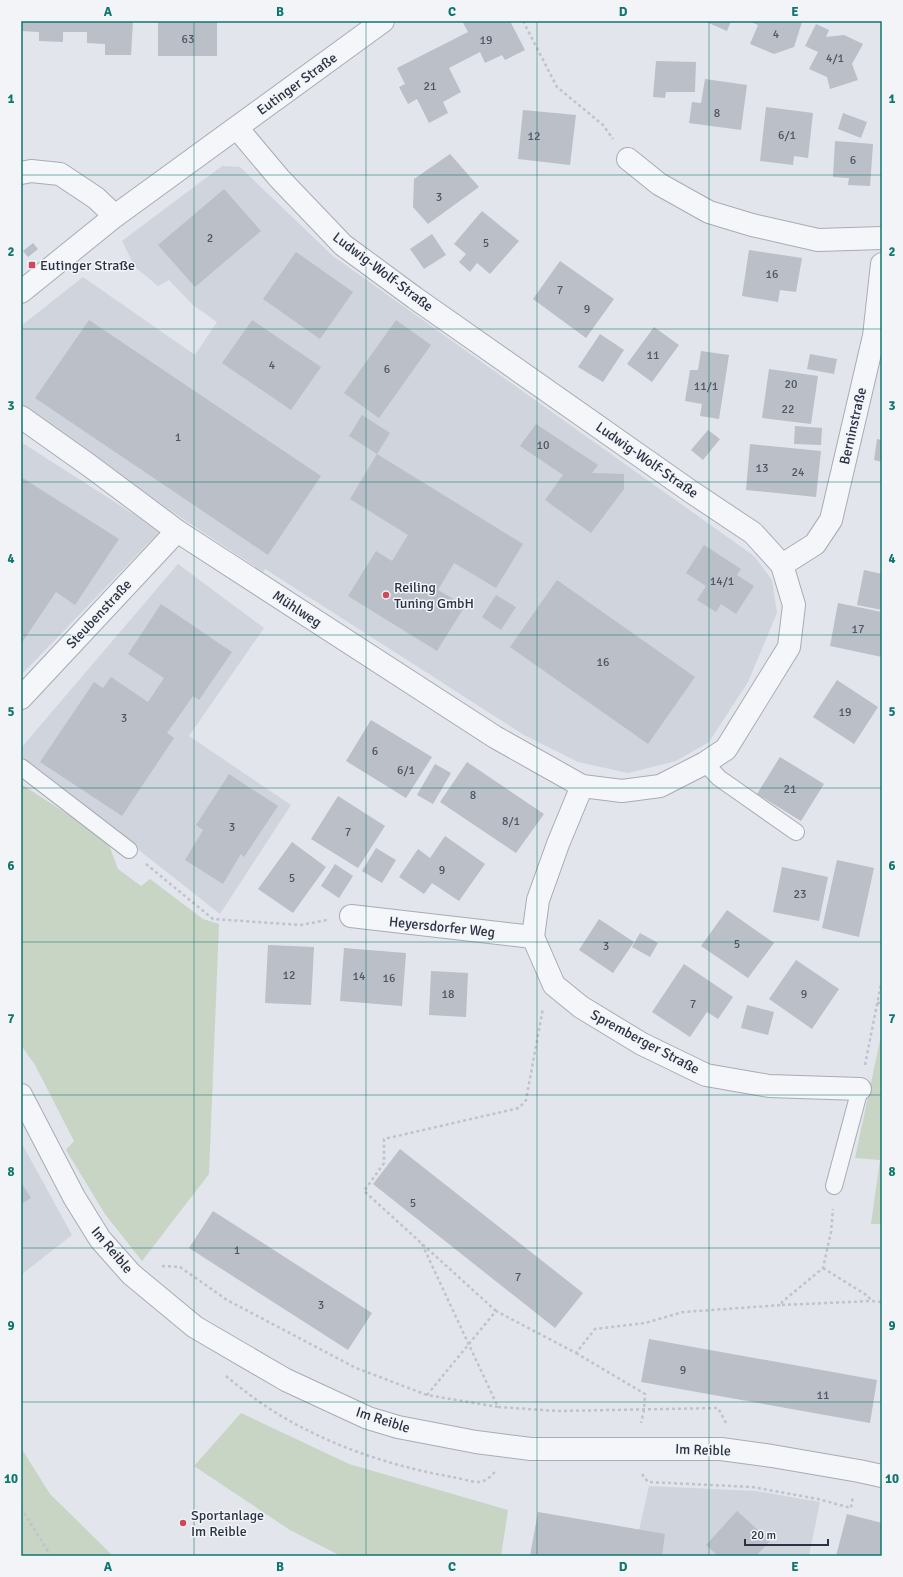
<svg xmlns="http://www.w3.org/2000/svg" width="903" height="1577" font-family="Signika,sans-serif">
<rect width="100%" height="100%" fill="#e2e5eb"/>
<!-- built -->
<g fill="#d0d4dd">
<path d="M222 166 240 167 333 256 754 556 772 580 777 613 748 682 709 742 676 761 628 773 578 762 524 735 265 569 263 572 94 460 21 404V326L83 277 195 355 217 322 193 305 169 280 158 286 135 267 122 241Z"/>
<path d="M21 442 160 531 21 675Z"/>
<path d="M178 564 264 628 189 736 291 805 220 914 21 757V748Z"/>
<path d="M21 1142 72 1235 21 1275Z"/>
<path d="M649 1486 756 1491 820 1502 809 1556H532L538 1512 639 1530Z"/>
</g>
<!-- green -->
<g fill="#c8d4c4">
<path d="M21 784 107 840 118 869 141 886 150 879 203 919 219 924 209 1174 142 1261 105 1214 66 1150 74 1141 35 1065 21 1045Z"/>
<path d="M882 1031V1224H871L880 1160 855 1158Z"/>
<path d="M241 1413 349 1464 508 1510 501 1556H341L290 1530 194 1466Z"/>
<path d="M21 1448 50 1494 113 1556H21Z"/>
</g>
<!-- building -->
<g fill="#babfc8">
<path d="M21 21H133L131 55H105V44L87 43V32H63V42L39 41V32L21 31Z"/>
<rect x="158" y="21" width="59" height="35"/>
<path d="M462 21H510L525 50 505 60 502 55 485 63 480 52 449 68 461 92 443 102 448 113 429 123 417 99 408 104 399 87 405 84 397 68 468 32Z"/>
<path d="M704 21H731L727 31Z"/>
<path d="M749 21H802V22L794 47 774 54 750 44 758 25Z"/>
<path d="M816 24 829 30 826 37 844 35 863 44 852 64 858 80 830 89 827 77 809 69 818 52 805 46Z"/>
<path d="M656 61 696 62 695 92H666L665 98 653 97Z"/>
<path d="M705 79 747 85 741 130 689 123 692 102 701 103Z"/>
<path d="M766 107 813 113 808 158 794 156 793 165 760 161Z"/>
<path d="M523 110 576 115 570 165 518 159Z"/>
<path d="M843 113 867 122 861 138 838 129Z"/>
<path d="M835 141 873 144 870 186 848 185 849 178 833 177Z"/>
<path d="M450 154 479 187 428 224 413 207 414 179Z"/>
<path d="M224 189 261 231 195 287 158 245Z"/>
<path d="M482 211 519 241 490 274 477 263 470 272 459 262 466 254 454 244Z"/>
<path d="M432 234 446 255 424 269 410 249Z"/>
<path d="M33 243 38 249 28 257 23 251Z"/>
<path d="M749 250 802 258 796 292 780 290 778 302 742 296Z"/>
<path d="M296 252 353 292 320 339 263 299Z"/>
<path d="M560 261 614 299 586 338 533 299Z"/>
<path d="M89 320 321 476 268 555 35 398Z"/>
<path d="M252 320 321 367 291 410 222 363Z"/>
<path d="M396 320 431 345 379 418 344 393Z"/>
<path d="M654 327 679 345 652 382 627 364Z"/>
<path d="M600 334 624 350 603 382 578 367Z"/>
<path d="M701 351 729 355 719 419 700 416 702 404 685 401 690 370H698Z"/>
<path d="M810 354 837 359 834 374 807 369Z"/>
<path d="M769 369 818 376 811 424 762 418Z"/>
<path d="M362 415 390 433 377 454 523 544 496 588 454 563 438 590 465 606 437 651 348 596 376 551 392 561 408 535 350 499 377 454 349 436Z"/>
<path d="M536 424 598 465 592 473 624 474V489L591 533 545 500 563 475 520 446Z"/>
<path d="M795 426 822 428 821 445 794 444Z"/>
<path d="M708 430 720 439 703 460 691 450Z"/>
<path d="M877 439 882 440V462L874 460Z"/>
<path d="M750 444 821 451 816 497 746 490Z"/>
<path d="M21 477 119 539 75 605 56 592 21 644Z"/>
<path d="M704 545 741 569 737 575 754 586 736 614 721 604 716 612 697 600 706 586 686 573Z"/>
<path d="M864 570 882 574V610L857 605Z"/>
<path d="M557 580 695 677 648 744 510 647Z"/>
<path d="M496 595 516 607 501 630 482 617Z"/>
<path d="M838 603 882 612V657L830 646Z"/>
<path d="M161 604 232 652 199 700 193 696 167 733 174 738 122 816 40 762 94 682 103 688 111 677 148 702 164 678 128 654Z"/>
<path d="M837 680 878 707 854 744 813 717Z"/>
<path d="M371 720 432 757 406 798 346 761Z"/>
<path d="M780 757 824 784 801 821 757 794Z"/>
<path d="M467 762 544 814 516 853 440 802Z"/>
<path d="M435 764 451 773 433 804 417 795Z"/>
<path d="M229 774 278 806 244 857 241 854 223 884 185 860 203 830 196 825Z"/>
<path d="M338 796 385 826 358 868 311 839Z"/>
<path d="M445 836 485 864 459 901 432 883 424 894 399 877 418 849 430 858Z"/>
<path d="M292 842 326 867 293 913 258 889Z"/>
<path d="M376 848 396 860 382 883 362 871Z"/>
<path d="M837 860 874 868 859 937 822 928Z"/>
<path d="M335 864 353 876 339 898 321 886Z"/>
<path d="M782 867 828 877 819 921 773 912Z"/>
<path d="M727 910 774 943 748 978 701 946Z"/>
<path d="M599 919 634 942 613 973 579 950Z"/>
<path d="M640 933 658 943 650 957 632 947Z"/>
<path d="M268 945 314 947 311 1005 265 1003Z"/>
<path d="M344 948 406 953 402 1006 340 1001Z"/>
<path d="M796 960 839 989 812 1029 769 999Z"/>
<path d="M684 964 733 997 718 1019 707 1012 690 1037 652 1012Z"/>
<path d="M431 971 468 973 466 1017 429 1015Z"/>
<path d="M747 1005 774 1012 768 1035 741 1028Z"/>
<path d="M400 1149 583 1293 555 1328 373 1184Z"/>
<path d="M21 1182 31 1198 21 1204Z"/>
<path d="M213 1211 372 1313 348 1350 189 1248Z"/>
<path d="M649 1339 877 1380 870 1423 641 1382Z"/>
<path d="M737 1511 770 1541 756 1556H718L706 1545Z"/>
<path d="M538 1512 665 1534 662 1556H530Z"/>
<path d="M847 1514 882 1523V1556H836Z"/>
</g>
<g fill="none" stroke-linecap="round" stroke-linejoin="round">
<defs>
<g id="service">
<path d="M705 763 719 778 796 832"/>
<path d="M21 767 129 850"/>
<path d="M834 1186 860 1089"/>
</g>
<g id="minor">
<path d="M628 159 659 184 709 212 752 225 818 240 882 238"/>
<path d="M21 173 31 171 60 174 96 198 115 216"/>
<path d="M21 292 115 216 383 21"/>
<path d="M21 417 90 466 177 531 495 737 582 786 622 791 660 786 705 763 726 749 789 647 794 605 782 565 753 533 690 491 415 298 343 245 279 178 237 128"/>
<path d="M782 565 815 544 831 520 874 336 882 264"/>
<path d="M21 698 177 531"/>
<path d="M582 786 558 844 538 900 533 937 554 985 581 1007 642 1044 706 1075 769 1086 860 1089"/>
<path d="M351 916 533 937"/>
<path d="M21 1095 74 1197 100 1239 131 1274 195 1327 286 1380 368 1418 398 1427 476 1442 531 1449H721L772 1456 859 1471 882 1476"/>
</g>
</defs>
<!-- service casing -->
<use href="#service" stroke="#a7acb5" stroke-width="18"/>
<!-- minor casing -->
<use href="#minor" stroke="#a7acb5" stroke-width="24"/>
<!-- path -->
<g stroke="#c0c3ca" stroke-width="2.5" stroke-dasharray="3 3" stroke-linecap="butt">
<path d="M523 21 557 87 603 125 613 139"/>
<path d="M146 864 213 919 301 925 327 920"/>
<path d="M877 1003H882"/>
<path d="M865 1065 882 979"/>
<path d="M422 1244 498 1407 558 1411 718 1408 726 1423"/>
<path d="M162 1266 180 1267 227 1300 356 1368 427 1395"/>
<path d="M823 1268 868 1296 871 1301 882 1302"/>
<path d="M782 1305 871 1301"/>
<path d="M496 1311 364 1191 384 1163V1139L519 1108 526 1100 543 1008"/>
<path d="M576 1353 645 1394 644 1410 641 1423"/>
<path d="M226 1376C251 1397 278 1416 307 1430 352 1453 402 1468 452 1477 460 1478 470 1482 479 1482 486 1481 492 1476 496 1470"/>
<path d="M498 1407 427 1395 496 1311 576 1353 595 1329 645 1323 683 1312 782 1305V1302L823 1268 831 1232 833 1209"/>
<path d="M642 1474 648 1482 752 1487 818 1499 851 1508 853 1496"/>
<path d="M21 1508 51 1556"/>
</g>
<!-- service -->
<use href="#service" stroke="#f5f6f9" stroke-width="16"/>
<!-- minor -->
<use href="#minor" stroke="#f5f6f9" stroke-width="22"/>
</g>
<!-- grid -->
<path fill="none" stroke="#0f766e" stroke-width="1" stroke-opacity="0.55" d="M194 21V1556M366 21V1556M537 21V1556M709 21V1556M21 175H882M21 329H882M21 482H882M21 635H882M21 788H882M21 942H882M21 1095H882M21 1248H882M21 1402H882"/>
<!-- markers -->
<g fill="#ce495b" stroke="#f2f4f8" stroke-width="1.5">
<rect x="28" y="261" width="8" height="8" rx="2"/>
<circle cx="386" cy="595" r="4"/>
<circle cx="183" cy="1523" r="4"/>
</g>
<g text-anchor="middle" dominant-baseline="central" stroke-width="3" stroke-linejoin="round" paint-order="stroke">
<!-- number labels -->
<g font-size="12" fill="#4e5664">
<text x="776" y="34">4</text>
<text x="188" y="39">63</text>
<text x="486" y="40">19</text>
<text x="835" y="58">4/1</text>
<text x="430" y="86">21</text>
<text x="717" y="113">8</text>
<text x="787" y="135">6/1</text>
<text x="534" y="136">12</text>
<text x="853" y="160">6</text>
<text x="439" y="197">3</text>
<text x="210" y="238">2</text>
<text x="486" y="243">5</text>
<text x="772" y="274">16</text>
<text x="560" y="290">7</text>
<text x="587" y="309">9</text>
<text x="653" y="355">11</text>
<text x="272" y="365">4</text>
<text x="387" y="369">6</text>
<text x="791" y="384">20</text>
<text x="706" y="386">11/1</text>
<text x="788" y="409">22</text>
<text x="178" y="437">1</text>
<text x="543" y="445">10</text>
<text x="762" y="468">13</text>
<text x="798" y="472">24</text>
<text x="722" y="581">14/1</text>
<text x="858" y="629">17</text>
<text x="603" y="662">16</text>
<text x="845" y="712">19</text>
<text x="124" y="718">3</text>
<text x="375" y="751">6</text>
<text x="406" y="770">6/1</text>
<text x="790" y="789">21</text>
<text x="473" y="795">8</text>
<text x="511" y="821">8/1</text>
<text x="232" y="827">3</text>
<text x="348" y="832">7</text>
<text x="442" y="870">9</text>
<text x="292" y="878">5</text>
<text x="800" y="894">23</text>
<text x="737" y="944">5</text>
<text x="606" y="946">3</text>
<text x="289" y="975">12</text>
<text x="359" y="976">14</text>
<text x="389" y="978">16</text>
<text x="448" y="994">18</text>
<text x="804" y="994">9</text>
<text x="693" y="1004">7</text>
<text x="413" y="1203">5</text>
<text x="237" y="1250">1</text>
<text x="518" y="1277">7</text>
<text x="321" y="1305">3</text>
<text x="683" y="1370">9</text>
<text x="823" y="1395">11</text>
</g>
<!-- street labels -->
<g font-size="14" fill="#2a3343" stroke="#f2f4f8">
<text transform="translate(297 84) rotate(-36)">Eutinger Straße</text>
<text transform="translate(383 272) rotate(37)">Ludwig-Wolf-Straße</text>
<text transform="translate(853 426) rotate(-77)">Berninstraße</text>
<text transform="translate(647 460) rotate(35)">Ludwig-Wolf-Straße</text>
<text transform="translate(297 609) rotate(33)">Mühlweg</text>
<text transform="translate(99 614) rotate(-47)">Steubenstraße</text>
<text transform="translate(442 927) rotate(6)">Heyersdorfer Weg</text>
<text transform="translate(645 1042) rotate(28)">Spremberger Straße</text>
<text transform="translate(112 1250) rotate(50)">Im Reible</text>
<text transform="translate(383 1420) rotate(18)">Im Reible</text>
<text transform="translate(703 1450) rotate(2)">Im Reible</text>
</g>
<!-- poi labels -->
<g font-size="14" fill="#2a3343" stroke="#f2f4f8" text-anchor="start">
<text x="40" y="265">Eutinger Straße</text>
<text x="394" y="587">Reiling<tspan x="394" dy="16">Tuning GmbH</tspan></text>
<text x="191" y="1515">Sportanlage<tspan x="191" dy="16">Im Reible</tspan></text>
</g>
</g>
<!-- border -->
<rect width="903" height="1577" fill="none" stroke="#f2f4f8" stroke-width="44"/>
<!-- scale -->
<path d="M745 1539v6h83v-6" fill="none" stroke="#2a3343" stroke-width="2"/>
<text x="751" y="1539" font-size="12" fill="#2a3343" stroke="#f2f4f8" stroke-width="3" paint-order="stroke">20 m</text>
<rect x="22" y="22" width="859" height="1533" fill="none" stroke="#0f766e" stroke-width="1.5"/>
<g font-size="13" text-anchor="middle" font-weight="bold" fill="#0f766e">
<text x="108" y="16">A</text>
<text x="280" y="16">B</text>
<text x="452" y="16">C</text>
<text x="623" y="16">D</text>
<text x="795" y="16">E</text>
<text x="11" y="103">1</text>
<text x="892" y="103">1</text>
<text x="11" y="256">2</text>
<text x="892" y="256">2</text>
<text x="11" y="410">3</text>
<text x="892" y="410">3</text>
<text x="11" y="563">4</text>
<text x="892" y="563">4</text>
<text x="11" y="716">5</text>
<text x="892" y="716">5</text>
<text x="11" y="870">6</text>
<text x="892" y="870">6</text>
<text x="11" y="1023">7</text>
<text x="892" y="1023">7</text>
<text x="11" y="1176">8</text>
<text x="892" y="1176">8</text>
<text x="11" y="1330">9</text>
<text x="892" y="1330">9</text>
<text x="11" y="1483">10</text>
<text x="892" y="1483">10</text>
<text x="108" y="1571">A</text>
<text x="280" y="1571">B</text>
<text x="452" y="1571">C</text>
<text x="623" y="1571">D</text>
<text x="795" y="1571">E</text>
</g>
</svg>
